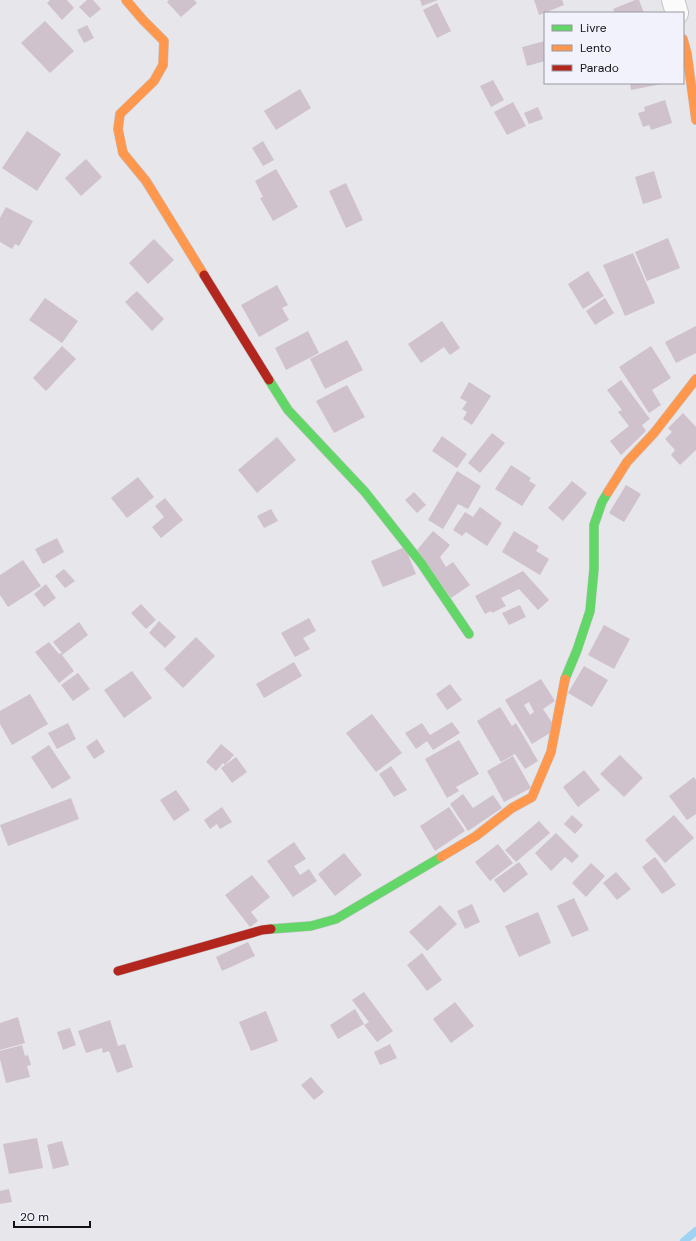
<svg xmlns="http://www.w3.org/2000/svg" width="696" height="1241" font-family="'DM Sans',sans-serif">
<rect width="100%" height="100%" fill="#e6e6eb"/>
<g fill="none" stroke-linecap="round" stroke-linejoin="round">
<!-- stream -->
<path stroke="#9fd3f4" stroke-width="8" d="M684 1241 696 1231"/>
</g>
<!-- building -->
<g fill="#cfc2cc" fill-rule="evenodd">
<path d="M50 0H67L74 8 62 20 47 3Z"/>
<path d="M87 0H93L101 9 90 18 79 7Z"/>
<path d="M169 0H194L197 3 181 17 167 2Z"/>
<path d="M420 0H438L422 6Z"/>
<path d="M534 0H562L564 5 539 15Z"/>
<path d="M635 0H639L644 13H615L613 9Z"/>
<path d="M437 3 451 31 437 38 423 10Z"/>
<path d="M45 21 74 51 50 73 21 43Z"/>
<path d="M87 25 94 38 84 43 77 30Z"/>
<path d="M545 41V61L527 66 522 47Z"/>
<path d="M493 80 504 100 491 107 480 86Z"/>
<path d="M630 83H662V84L631 90Z"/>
<path d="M300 89 311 108 276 130 264 111Z"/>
<path d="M665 100 672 123 651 130 649 125 643 127 638 113 645 111 644 107Z"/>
<path d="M513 102 526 126 507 135 494 112Z"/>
<path d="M538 107 543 119 529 124 524 113Z"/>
<path d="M27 131 61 154 37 191 2 168Z"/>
<path d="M263 141 274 160 263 166 252 148Z"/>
<path d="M86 159 102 177 81 196 65 178Z"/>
<path d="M276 169 298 207 273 221 260 198 263 197 255 181Z"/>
<path d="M654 171 662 198 643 204 635 177Z"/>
<path d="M346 183 363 220 346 228 329 191Z"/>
<path d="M6 207 33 221 19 246 15 244 12 249 0 242V218Z"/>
<path d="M668 238 680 268 647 281 635 252Z"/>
<path d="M154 239 174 260 148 284 129 263Z"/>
<path d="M633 253 655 303 625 316 603 265Z"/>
<path d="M588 271 604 296 583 309 568 284Z"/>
<path d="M277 285 288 305 282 308 289 320 259 337 241 305Z"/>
<path d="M137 291 164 319 152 331 125 302Z"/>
<path d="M45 298 78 321 62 343 29 320Z"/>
<path d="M605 298 614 313 595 325 586 311Z"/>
<path d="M442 321 460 348 450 355 444 347 421 363 408 344Z"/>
<path d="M696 326V353L676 363 665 342Z"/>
<path d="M308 331 319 353 286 370 275 348Z"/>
<path d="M347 340 363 370 325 389 310 359Z"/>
<path d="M62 346 76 359 46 391 33 378Z"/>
<path d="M651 346 671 378 652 390 661 405 649 413 619 367Z"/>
<path d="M621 380 650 419 642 425 646 431 621 455 610 441 629 426 618 412 622 410 607 390Z"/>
<path d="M469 382 491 396 472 425 463 419 467 412 462 409 467 402 460 398Z"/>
<path d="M347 385 365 417 334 433 316 401Z"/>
<path d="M683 413 696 427V450L680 465 671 455 675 450 665 439 672 432 668 428Z"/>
<path d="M492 433 505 443 480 473 468 463Z"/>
<path d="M442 436 467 454 457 468 432 451Z"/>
<path d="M277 437 296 460 257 493 238 470Z"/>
<path d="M511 465 531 478 529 481 536 485 522 506 495 489Z"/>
<path d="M457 471 481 486 468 509 458 504 443 529 428 520Z"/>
<path d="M138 477 154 497 127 518 111 498Z"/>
<path d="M572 481 587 493 563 521 548 508Z"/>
<path d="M626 485 641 494 624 522 609 513Z"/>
<path d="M414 492 426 505 417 513 405 500Z"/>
<path d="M165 498 183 520 161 538 152 527 164 517 155 506Z"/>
<path d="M480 507 502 523 487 546 466 532 462 536 453 530 465 512 473 517Z"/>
<path d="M271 509 278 521 264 528 257 516Z"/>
<path d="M433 531 450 545 440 557 446 567 453 562 470 585 451 598 417 550Z"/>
<path d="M514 531 539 546 536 551 549 559 540 575 502 552Z"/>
<path d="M57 538 64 552 43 564 35 549Z"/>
<path d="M405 547 416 574 383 587 371 561Z"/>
<path d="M23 560 41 586 8 607 0 595V575Z"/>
<path d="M64 569 75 581 65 588 55 576Z"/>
<path d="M523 571 549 600 538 610 519 589 501 598 506 606 492 613 491 611 485 614 475 596Z"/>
<path d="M46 584 56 598 44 607 34 594Z"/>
<path d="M141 604 156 620 146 629 131 613Z"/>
<path d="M520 605 526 617 509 625 502 613Z"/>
<path d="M309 618 316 631 303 638 310 649 295 657 281 633Z"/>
<path d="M159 621 176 637 165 648 149 633Z"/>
<path d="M79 622 88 635 62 655 74 671 59 683 35 652 49 642 59 654 62 653 53 642Z"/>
<path d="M604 625 630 639 614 669 588 655Z"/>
<path d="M196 637 215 656 183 688 164 669Z"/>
<path d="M294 662 302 676 264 698 256 684Z"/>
<path d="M584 666 608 680 592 707 568 693Z"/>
<path d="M132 671 152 698 124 718 104 690Z"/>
<path d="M78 673 90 689 73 701 61 685Z"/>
<path d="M541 679 555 701 543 709 553 724 550 733 532 744 505 700ZM529 702 534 712 530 715 524 705Z"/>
<path d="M450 684 462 700 447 710 436 694Z"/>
<path d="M30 694 48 724 12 745 0 724V711Z"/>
<path d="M500 707 512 726 516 723 538 761 525 769 515 754 501 762 477 721Z"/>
<path d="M372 714 402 753 376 772 346 733Z"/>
<path d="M452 722 460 733 433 750 427 741 416 749 405 733 422 723 430 735Z"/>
<path d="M68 723 76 739 57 749 48 733Z"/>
<path d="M97 739 105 752 94 759 86 747Z"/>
<path d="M459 740 479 774 456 787 459 791 447 798 425 759Z"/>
<path d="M221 744 234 755 225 765 223 763 216 771 206 762Z"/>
<path d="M49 745 71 778 52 789 31 757Z"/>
<path d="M620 755 643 778 624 797 600 774Z"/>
<path d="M513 756 531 788 504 802 487 771Z"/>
<path d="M236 757 247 772 232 783 221 768Z"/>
<path d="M391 766 407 790 394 797 379 774Z"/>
<path d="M584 770 600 790 578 807 563 787Z"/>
<path d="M694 777 696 780V814L687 820 669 796Z"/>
<path d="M176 790 190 810 174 821 160 800Z"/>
<path d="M463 794 473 808 493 795 502 808 468 831 450 804Z"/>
<path d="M71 798 79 819 8 846 0 825Z"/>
<path d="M222 807 232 822 220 829 217 824 210 829 204 820Z"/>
<path d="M449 807 465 831 435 851 420 826Z"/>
<path d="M572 815 583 825 575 834 564 824Z"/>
<path d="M674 815 694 838 665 863 645 840Z"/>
<path d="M539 821 550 833 516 862 505 850Z"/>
<path d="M556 833 579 856 572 863 565 857 551 871 535 853Z"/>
<path d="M294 842 306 859 294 866 300 875 309 869 317 881 293 897 267 861Z"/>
<path d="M498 844 513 863 490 881 475 862Z"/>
<path d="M344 853 362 875 335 896 318 874Z"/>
<path d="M655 857 676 885 662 894 642 867Z"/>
<path d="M519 862 528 874 504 893 494 880Z"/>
<path d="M591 863 605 876 586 897 572 883Z"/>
<path d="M616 872 631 889 617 900 603 883Z"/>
<path d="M252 875 270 897 251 912 258 921 250 927 225 895Z"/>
<path d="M574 898 589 930 572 937 557 906Z"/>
<path d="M472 904 480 922 465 929 457 911Z"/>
<path d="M440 905 457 924 427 951 409 932Z"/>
<path d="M538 912 551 943 519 957 505 926Z"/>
<path d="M248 942 255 956 222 971 216 957Z"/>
<path d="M422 953 442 980 427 991 407 965Z"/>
<path d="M364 992 393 1031 377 1042 364 1025 369 1022 352 1000Z"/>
<path d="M455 1002 474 1026 451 1043 433 1019Z"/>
<path d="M355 1009 364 1024 338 1039 330 1025Z"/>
<path d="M266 1011 278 1041 251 1051 239 1022Z"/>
<path d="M18 1017 25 1043 0 1050V1023Z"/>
<path d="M110 1020 118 1046 125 1044 133 1067 117 1073 109 1051 103 1053 102 1048 86 1053 78 1031Z"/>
<path d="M70 1028 76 1045 63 1050 57 1032Z"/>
<path d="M390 1044 397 1058 380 1065 374 1052Z"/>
<path d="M22 1045 25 1056 28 1055 31 1065 27 1066 30 1077 6 1083 0 1059V1051Z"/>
<path d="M311 1077 324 1092 314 1100 301 1085Z"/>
<path d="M37 1138 43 1168 9 1174 3 1144Z"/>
<path d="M62 1141 69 1165 53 1169 47 1145Z"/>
<path d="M9 1189 12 1202 0 1204V1191Z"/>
</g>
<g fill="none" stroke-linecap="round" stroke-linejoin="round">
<defs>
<path id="street" d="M673 0 677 13"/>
<g id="fast">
<path d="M269 380 288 410 365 492 421 563 469 634"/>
<path d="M565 679 577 650 590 611 594 569V525L602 502 608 492"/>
<path d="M271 929 311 926 336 919 441 857"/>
</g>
<g id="slow">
<path d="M126 0 143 20 164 41 163 65 154 81 120 114 118 129 123 153 146 181 204 275"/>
<path d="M683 39 687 54 696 120"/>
<path d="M608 492 627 462 654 433 696 379"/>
<path d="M441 857 476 836 512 808 532 797 551 752 565 679"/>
</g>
<g id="jam">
<path d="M204 275 269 380"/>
<path d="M118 971 262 930 271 929"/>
</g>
</defs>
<!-- street casing -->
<use href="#street" stroke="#c4c4c8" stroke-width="24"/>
<!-- fast casing -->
<use href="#fast" stroke="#c4c4c8" stroke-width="10"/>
<!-- slow casing -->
<use href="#slow" stroke="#c4c4c8" stroke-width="10"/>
<!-- jam casing -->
<use href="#jam" stroke="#c4c4c8" stroke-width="10"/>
<!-- street -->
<use href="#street" stroke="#fbfbfc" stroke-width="22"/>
<!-- fast -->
<use href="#fast" stroke="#63d668" stroke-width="9"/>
<!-- slow -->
<use href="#slow" stroke="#ff974d" stroke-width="9"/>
<!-- jam -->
<use href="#jam" stroke="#b3261e" stroke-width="9"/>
</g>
<!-- legend -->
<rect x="544" y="12" width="140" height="72" fill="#f1f2fb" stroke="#97989f"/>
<rect x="552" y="25" width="20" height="6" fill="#63d668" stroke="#97989f"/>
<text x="580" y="32" font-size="12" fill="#111114">Livre</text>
<rect x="552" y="45" width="20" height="6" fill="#ff974d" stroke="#97989f"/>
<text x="580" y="52" font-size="12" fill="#111114">Lento</text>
<rect x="552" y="65" width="20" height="6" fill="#b3261e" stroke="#97989f"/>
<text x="580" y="72" font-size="12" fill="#111114">Parado</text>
<!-- scale -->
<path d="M14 1221v6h76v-6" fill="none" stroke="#111114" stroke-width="2"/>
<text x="20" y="1221" font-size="12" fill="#111114" stroke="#f1f2fb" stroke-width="3" paint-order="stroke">20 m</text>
</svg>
